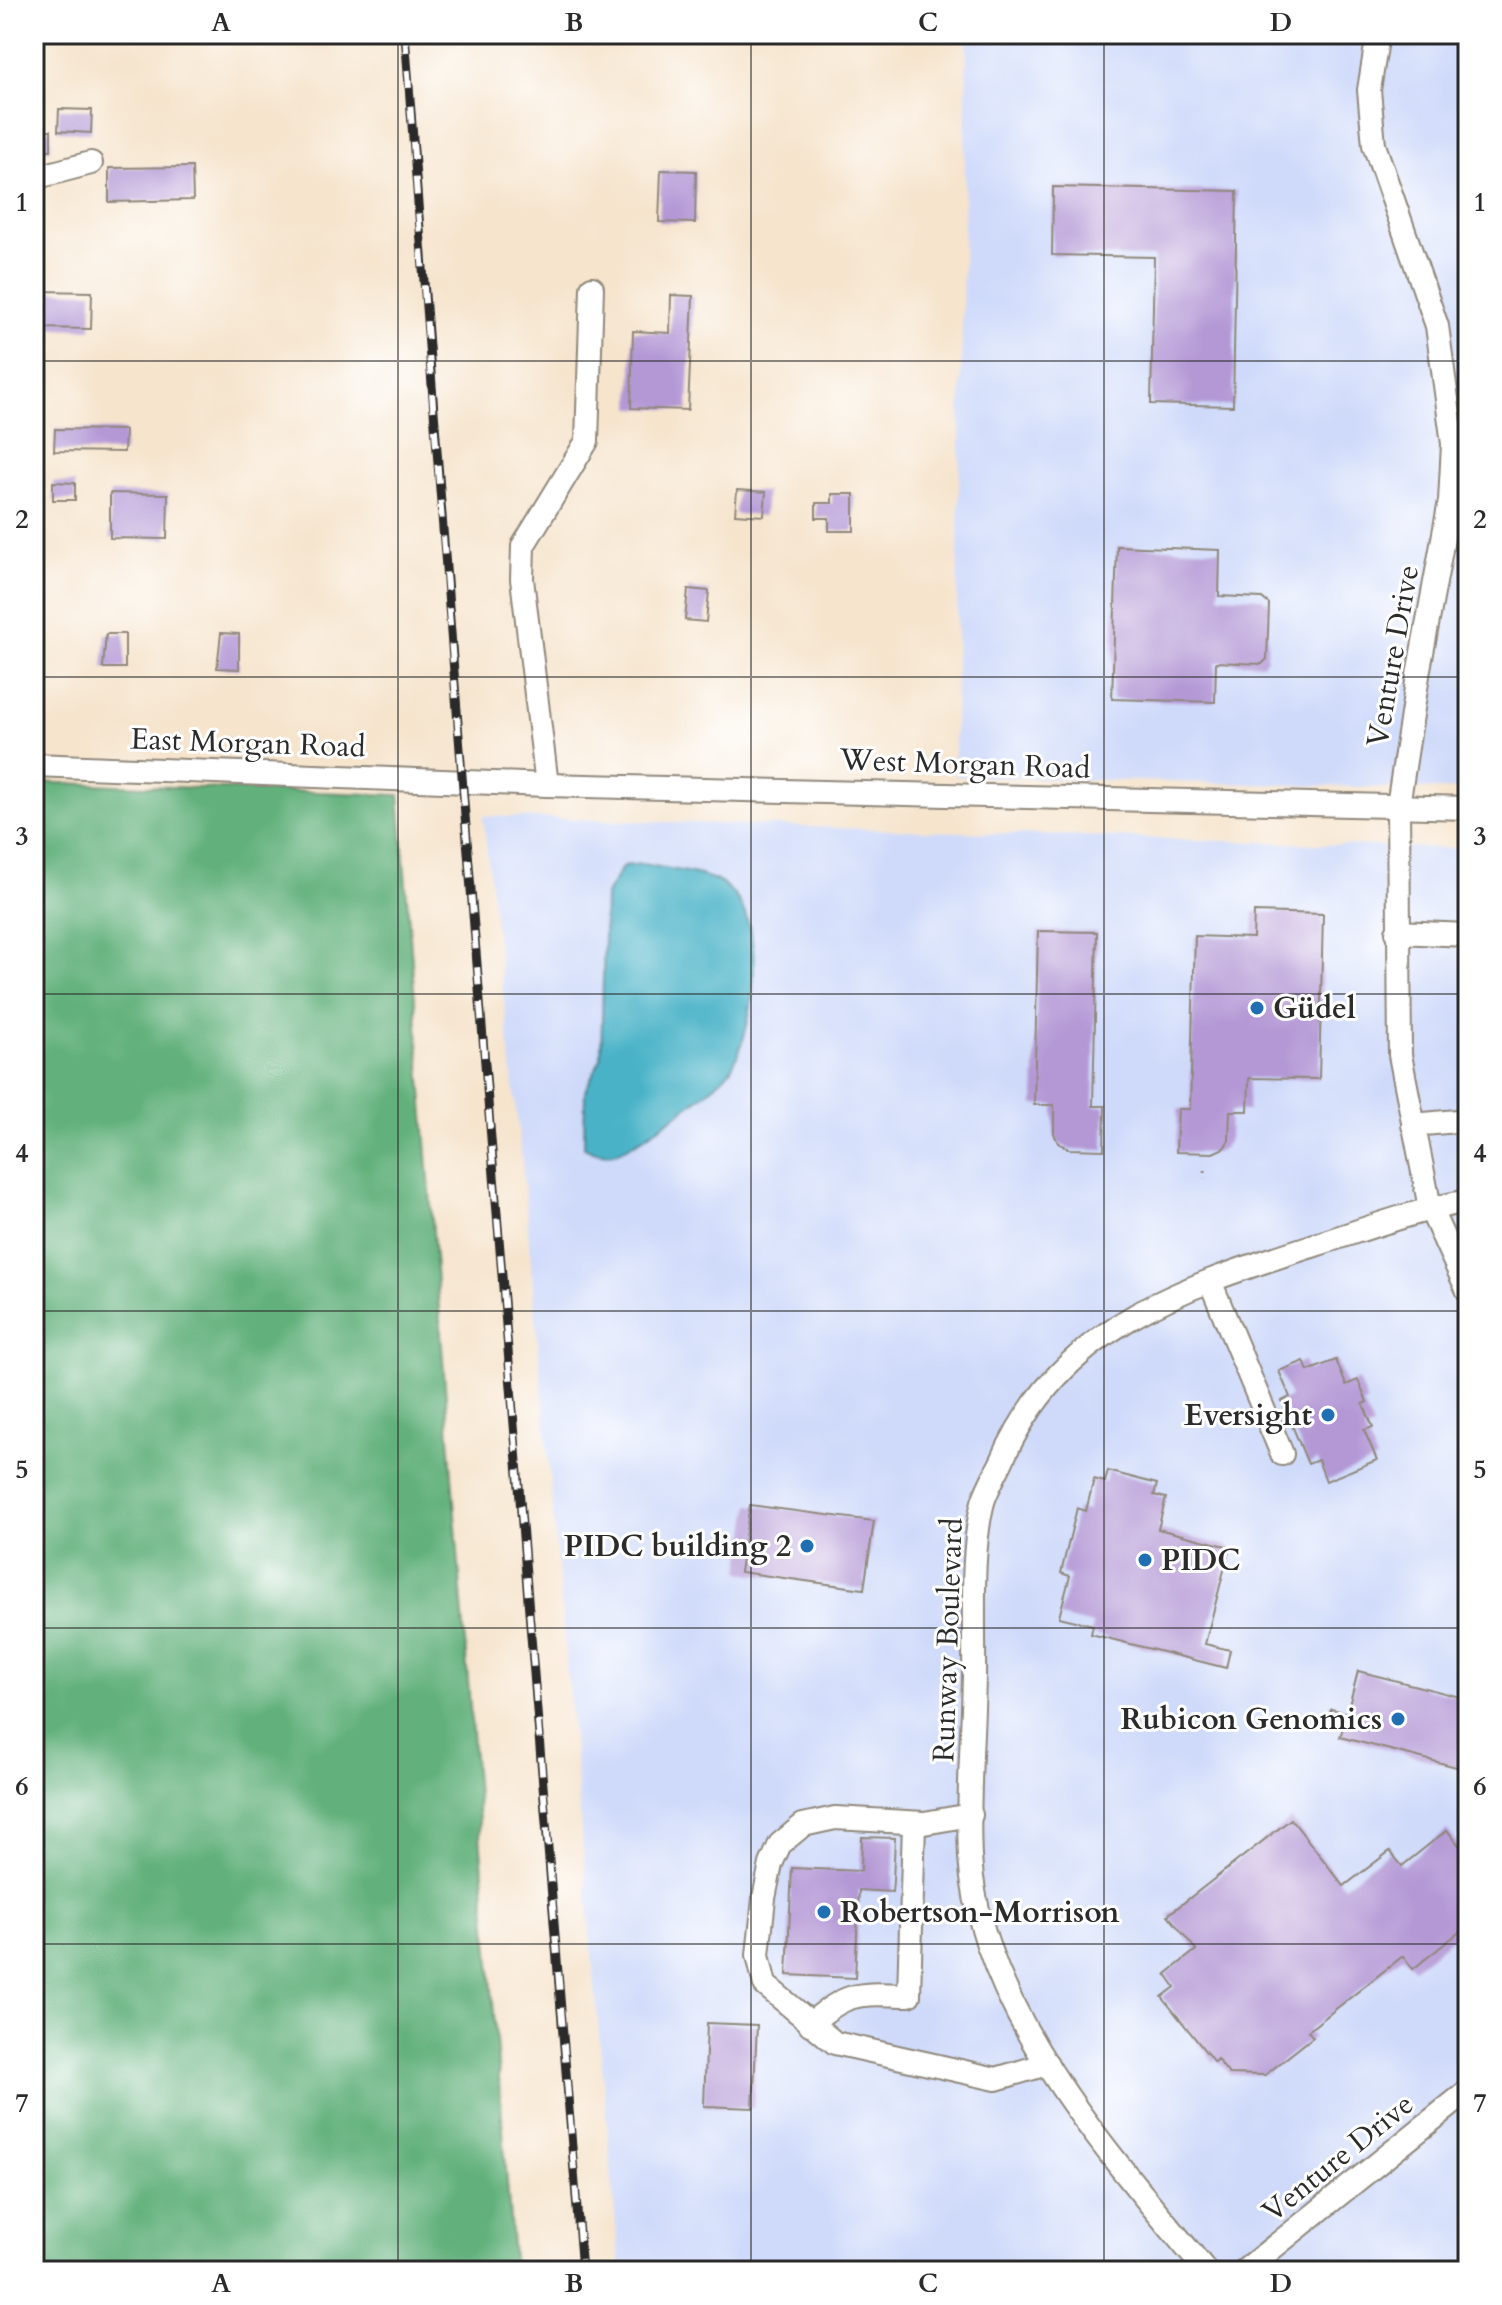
<svg xmlns="http://www.w3.org/2000/svg" width="1502" height="2305" font-family="Cardo,serif">
<rect width="100%" height="100%" fill="#fff"/>
<filter id="ink" filterUnits="userSpaceOnUse"><feTurbulence type="fractalNoise" baseFrequency=".0125" numOctaves="2"/><feDisplacementMap in="SourceGraphic" scale="16" xChannelSelector="R" yChannelSelector="G"/><feConvolveMatrix kernelMatrix="1 2 1 2 8 2 1 2 1" color-interpolation-filters="sRGB"/></filter>
<filter id="wash" filterUnits="userSpaceOnUse"><feTurbulence type="fractalNoise" baseFrequency=".006" numOctaves="4" result="noise"/><feDisplacementMap in="SourceGraphic" scale="32" xChannelSelector="R" yChannelSelector="G"/><feGaussianBlur stdDeviation="1.8" result="paint"/><feColorMatrix in="noise" values="0 0 0 0 0 0 0 0 0 0 0 0 0 0 0 0 0 1.4 0 .05"/><feComposite in="paint" operator="in"/></filter>
<g filter="url(#wash)">
<rect width="100%" height="100%" fill="#f6e4cc"/>
<!-- built -->
<g fill="#cfdafa">
<path d="M967 34H1468V790L954 776Z"/>
<path d="M483 816 1468 849V2271H620L522 1163Z"/>
</g>
<!-- forest -->
<path fill="#62b17c" stroke="#466e54" stroke-width="2" d="M34 782 399 795 514 2271H34Z"/>
<!-- water -->
<path fill="#49b2c7" stroke="#3a6e79" stroke-width="2" d="M643 864C666 869 694 871 715 880 772 906 756 1024 732 1067 722 1085 634 1148 614 1153 603 1155 593 1152 584 1147L585 1091 601 1058 605 896 623 866Z"/>
<g id="blocks">
<!-- building -->
<g fill="#b498d5">
<path d="M59 109 92 110 91 133 58 131Z"/>
<rect x="34" y="130" width="17" height="20"/>
<path d="M192 167 193 200 109 202V168Z"/>
<path d="M661 170 696 171 695 223 659 222Z"/>
<path d="M1053 187 1237 191 1233 406 1151 404 1154 257 1052 255Z"/>
<path d="M40 291 92 292 91 329 39 328Z"/>
<path d="M671 295 693 296 688 410 631 408 633 331 670 333Z"/>
<path d="M55 429 125 430 124 452 54 451Z"/>
<path d="M53 482 75 483V500H53Z"/>
<path d="M737 490 766 492 764 516 735 514Z"/>
<path d="M110 493 168 494 167 539 110 538Z"/>
<path d="M832 494H854V531H829V518H816V503H832Z"/>
<path d="M1117 546 1220 550 1219 596 1262 598 1269 604 1267 659 1262 664 1216 662 1215 702 1112 699Z"/>
<path d="M688 589 709 591 706 622 685 620Z"/>
<path d="M221 633 239 634V669L217 668Z"/>
<path d="M106 634H125V668H103Z"/>
<path d="M1254 912 1323 914 1319 1079 1249 1078 1248 1111H1230L1229 1140 1224 1148 1213 1153 1176 1152 1178 1109H1190L1195 936 1253 938Z"/>
<path d="M1038 931 1097 932 1093 1106H1105L1104 1150 1069 1149 1058 1143 1054 1133V1105H1034Z"/>
<path d="M1336 1360 1346 1385 1358 1380 1367 1402 1363 1404 1373 1427 1364 1430 1377 1460 1326 1481 1318 1460 1308 1464 1282 1401 1290 1397 1279 1371 1304 1361 1308 1371Z"/>
<path d="M1108 1471 1157 1484 1154 1495 1166 1498 1158 1529 1230 1547 1205 1644 1230 1650 1226 1668 1091 1634 1093 1625 1059 1617 1070 1576 1061 1573 1077 1508 1086 1511 1094 1479 1105 1482Z"/>
<path d="M750 1505 874 1521 864 1589 740 1572Z"/>
<path d="M1358 1671 1468 1699V1770L1340 1737 1343 1728 1327 1724 1331 1709 1347 1713Z"/>
<path d="M1291 1819 1344 1886 1390 1851 1402 1866 1447 1830 1468 1857V1925L1413 1969 1403 1956 1308 2031 1313 2037 1265 2075 1229 2074 1217 2059 1214 2062 1162 1997 1175 1987 1166 1974 1196 1950 1168 1915Z"/>
<path d="M862 1837 895 1838 893 1881 892 1892 859 1890 855 1978 787 1975 792 1868 861 1871Z"/>
<path d="M707 2023 757 2025 753 2108 704 2106Z"/>
</g>
</g>
</g>
<g filter="url(#ink)">
<use href="#blocks" fill-opacity="0" stroke="#90887c" stroke-width="2"/>
<g fill="none" stroke-linecap="round" stroke-linejoin="round">
<defs>
<g id="minor">
<path d="M1378 34 1369 90 1374 145 1437 326 1453 444 1450 501 1419 669 1398 806 1400 1055 1430 1208 1468 1291"/>
<path d="M34 178 91 163"/>
<path d="M34 765 547 785 1468 808"/>
<path d="M547 785 522 579 523 546 587 441 592 288"/>
<path d="M1397 932 1468 935"/>
<path d="M1413 1125 1468 1120"/>
<path d="M1210 1281 1282 1454"/>
<path d="M971 1815 924 1823 835 1818 803 1825 780 1844 771 1864 764 1898 758 1955 765 1985 835 2043 996 2079 1047 2064"/>
<path d="M810 2024C849 1990 859 1994 909 1995L914 1823"/>
<path d="M1206 2271C1112 2158 979 2010 970 1857 967 1797 973 1735 974 1676 975 1623 970 1553 983 1502 987 1489 995 1475 1001 1463 1060 1325 1184 1287 1315 1245 1366 1229 1416 1210 1468 1201"/>
<path d="M1244 2271 1468 2091"/>
</g>
</defs>
<!-- minor casing -->
<use href="#minor" stroke="#90887c" stroke-width="26"/>
<!-- path -->
<path stroke="#90887c" stroke-width="3" stroke-dasharray="2 6" stroke-linecap="butt" d="M1205 1170 1206 1178"/>
<!-- minor -->
<use href="#minor" stroke="#fff" stroke-width="22"/>
<defs>
<path id="rail" d="M405 34C460 780 523 1525 582 2271"/>
</defs>
<!-- rail casing -->
<use href="#rail" stroke="#2b2b2b" stroke-width="9"/>
<!-- rail -->
<use href="#rail" stroke="#fff" stroke-width="6" stroke-dasharray="18" stroke-linecap="butt"/>
</g>
</g>
<!-- grid -->
<path fill="none" stroke="#2b2b2b" stroke-width="2" stroke-opacity="0.55" d="M398 34V2271M751 34V2271M1104 34V2271M34 361H1468M34 677H1468M34 994H1468M34 1311H1468M34 1628H1468M34 1944H1468"/>
<!-- markers -->
<g fill="#1f6fb2" stroke="#fff" stroke-width="3">
<circle cx="1257" cy="1008" r="8"/>
<circle cx="1328" cy="1415" r="8"/>
<circle cx="807" cy="1546" r="8"/>
<circle cx="1145" cy="1560" r="8"/>
<circle cx="1398" cy="1719" r="8"/>
<circle cx="824" cy="1912" r="8"/>
</g>
<g text-anchor="middle" dominant-baseline="central" stroke-width="6" stroke-linejoin="round" paint-order="stroke">
<!-- street labels -->
<g font-size="30" fill="#2b2b2b" stroke="#fff">
<text transform="translate(1393 656) rotate(-80)">Venture Drive</text>
<text transform="translate(248 743) rotate(2)">East Morgan Road</text>
<text transform="translate(965 764) rotate(2)">West Morgan Road</text>
<text transform="translate(948 1640) rotate(-88)">Runway Boulevard</text>
<text transform="translate(1338 2158) rotate(-39)">Venture Drive</text>
</g>
<!-- poi labels -->
<g font-size="30" font-weight="bold" fill="#2b2b2b" stroke="#fff" text-anchor="start">
<text x="1273" y="1008">Güdel</text>
<text x="1312" y="1415" text-anchor="end">Eversight</text>
<text x="791" y="1546" text-anchor="end">PIDC building 2</text>
<text x="1161" y="1560">PIDC</text>
<text x="1382" y="1719" text-anchor="end">Rubicon Genomics</text>
<text x="840" y="1912">Robertson-Morrison</text>
</g>
</g>
<!-- margin -->
<rect width="1502" height="2305" fill="none" stroke="#fff" stroke-width="88"/>
<rect x="44" y="44" width="1414" height="2217" fill="none" stroke="#2b2b2b" stroke-width="3"/>
<g font-size="26" text-anchor="middle" font-weight="bold" fill="#2b2b2b">
<text x="221" y="31">A</text>
<text x="574" y="31">B</text>
<text x="928" y="31">C</text>
<text x="1281" y="31">D</text>
<text x="22" y="211">1</text>
<text x="1480" y="211">1</text>
<text x="22" y="528">2</text>
<text x="1480" y="528">2</text>
<text x="22" y="845">3</text>
<text x="1480" y="845">3</text>
<text x="22" y="1162">4</text>
<text x="1480" y="1162">4</text>
<text x="22" y="1478">5</text>
<text x="1480" y="1478">5</text>
<text x="22" y="1795">6</text>
<text x="1480" y="1795">6</text>
<text x="22" y="2112">7</text>
<text x="1480" y="2112">7</text>
<text x="221" y="2292">A</text>
<text x="574" y="2292">B</text>
<text x="928" y="2292">C</text>
<text x="1281" y="2292">D</text>
</g>
</svg>
